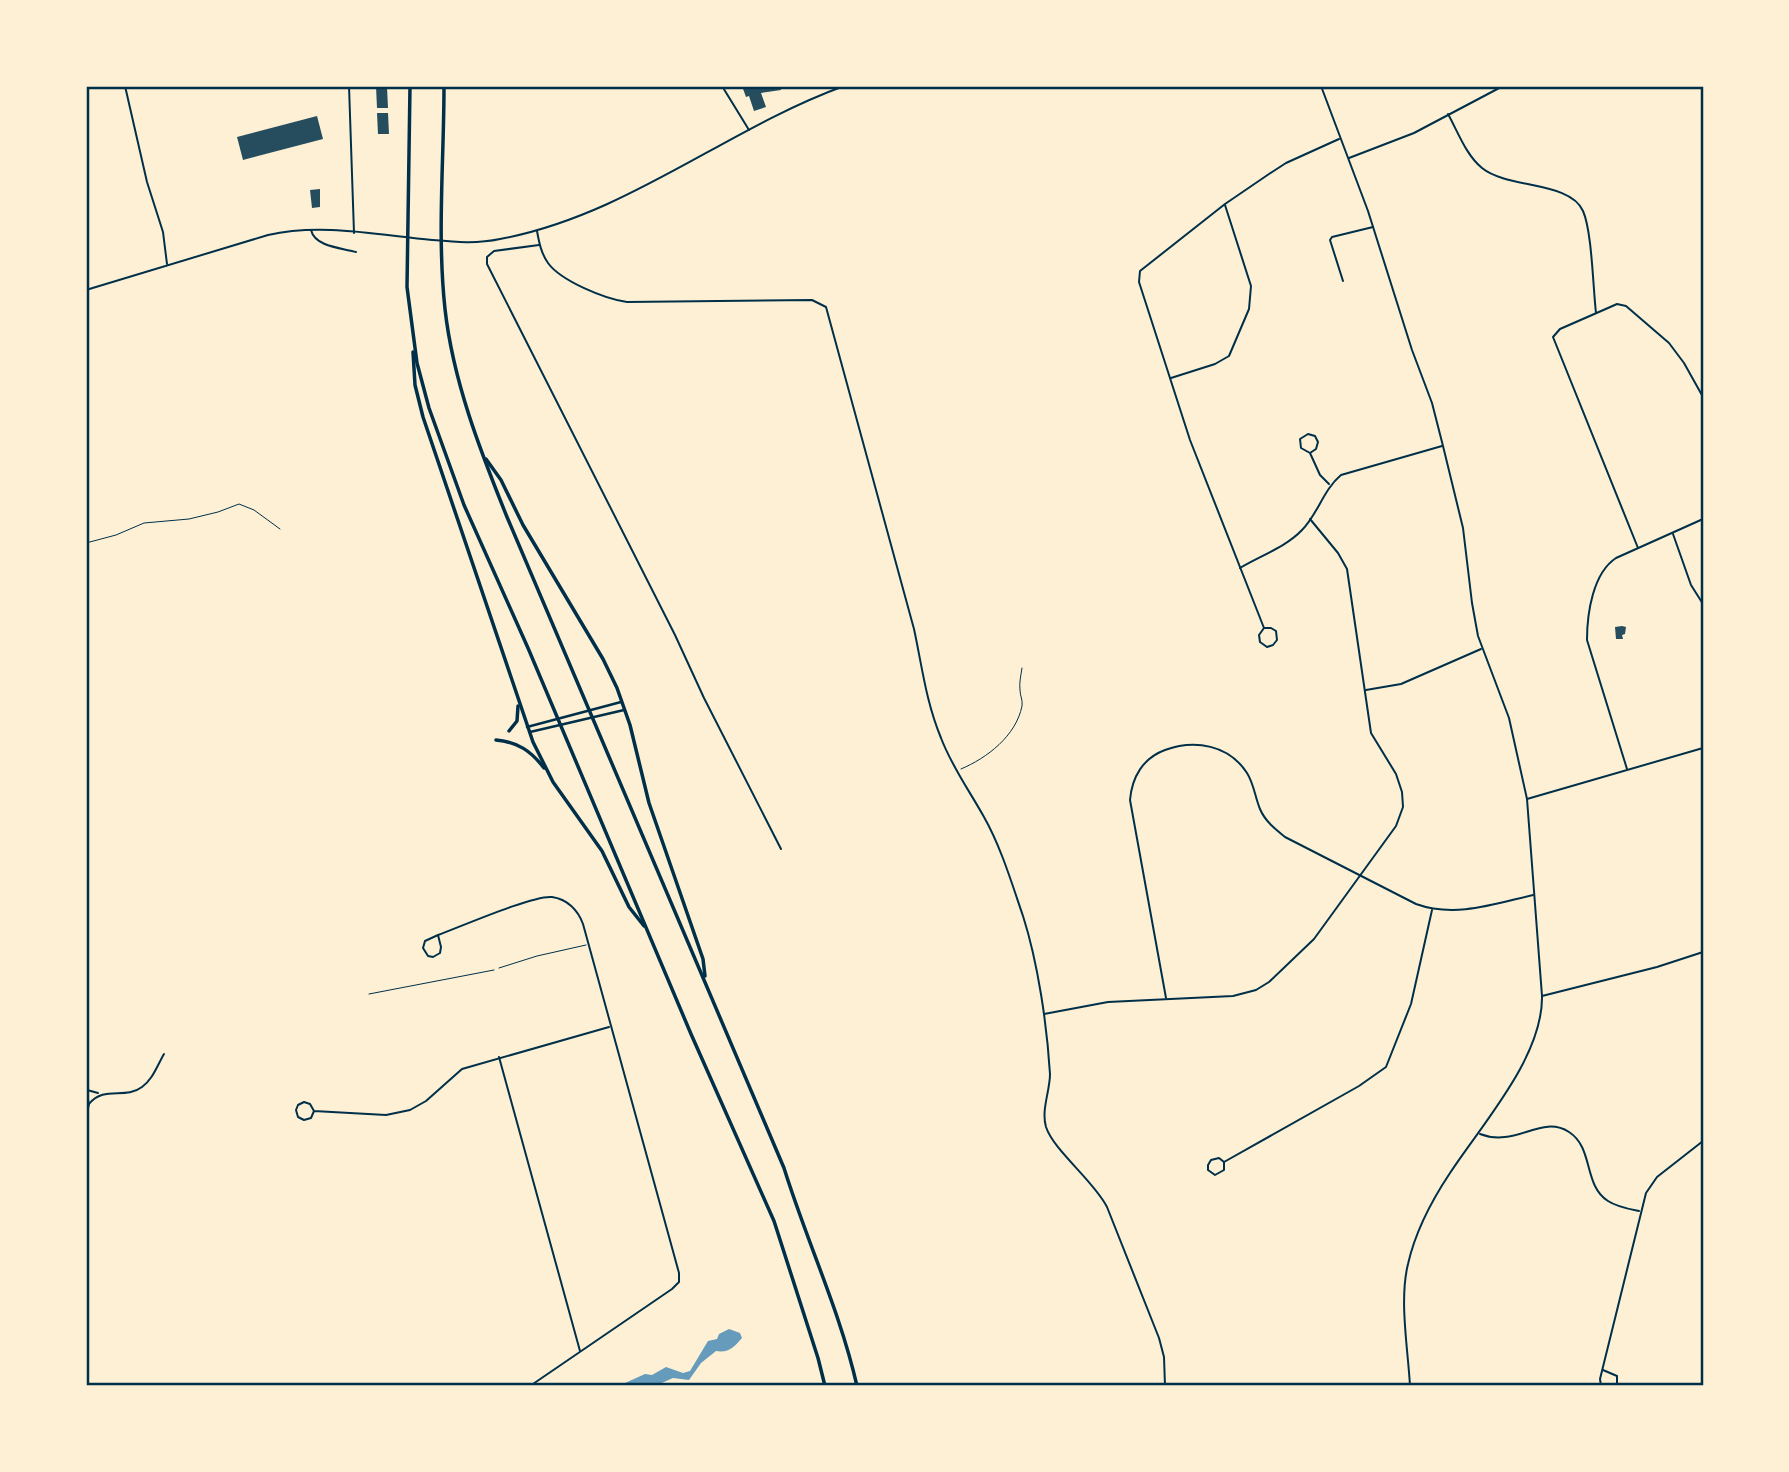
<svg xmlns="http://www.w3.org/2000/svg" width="1789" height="1472" font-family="'Public Sans',sans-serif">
<rect width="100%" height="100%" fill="#fdf0d5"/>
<!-- water -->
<path fill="#669bbc" d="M729 1329 740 1333 742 1338C734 1347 729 1353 716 1351L701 1363 689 1380 673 1378 655 1386H625V1383L645 1374 652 1375 666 1367 683 1373 690 1371 708 1341 717 1339 719 1334Z"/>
<!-- building -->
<g fill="#264d5e">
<path d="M376 86 387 87 388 108H377Z"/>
<path d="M742 86H780L781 90 761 93 766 107 754 111 749 96 746 97Z"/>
<path d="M377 113H388L389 134H378Z"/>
<path d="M317 116 323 139 243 160 237 137Z"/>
<path d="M320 189V207L312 208 310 190Z"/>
<path d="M1622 626 1626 627 1625 634 1622 635 1623 639H1616L1615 627Z"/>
</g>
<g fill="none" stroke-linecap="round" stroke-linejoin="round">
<!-- path -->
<g stroke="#003049" stroke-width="1">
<path d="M86 543 116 535 144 523 189 519 218 512 239 504 254 510 280 529"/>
<path d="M961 769C987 758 1016 736 1022 706 1023 700 1020 696 1020 690 1019 683 1021 675 1022 668"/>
<path d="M369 994 494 970"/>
</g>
<!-- service -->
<path stroke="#003049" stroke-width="1" d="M499 968 537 956 586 945"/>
<!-- minor -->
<g stroke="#003049" stroke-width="2">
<path d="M125 86 147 182 163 232 167 264"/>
<path d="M349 86 354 233"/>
<path d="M722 86 749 130"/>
<path d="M1448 114C1458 132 1466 155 1482 168 1508 189 1570 181 1583 211 1592 231 1593 288 1596 313"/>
<path d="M1349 158 1414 133 1503 86"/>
<path d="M311 230C315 247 342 248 356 252"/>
<path d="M537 231C539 242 541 253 548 263 561 281 605 299 627 302L812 300 826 307 914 629C922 666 926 702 941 738 952 767 969 790 984 817 1001 847 1012 884 1023 916 1038 963 1047 1025 1050 1074 1050 1091 1041 1110 1046 1127 1054 1151 1094 1181 1107 1207L1159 1338 1164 1357 1165 1386"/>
<path d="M539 245 494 251 487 257V264L675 635 704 698 781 849"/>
<path d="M1343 281 1330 240 1332 237 1373 227"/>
<path d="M1171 378 1215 364 1229 356 1249 309 1251 286 1225 205"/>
<path d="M1310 453 1316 449 1318 442 1315 436 1308 434 1300 439 1301 448 1310 453 1320 475 1329 484"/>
<path d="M1673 534 1691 585 1703 604"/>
<path d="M1638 548 1553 337 1560 329 1608 308 1617 304 1626 306 1669 343 1684 363 1703 397"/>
<path d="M1240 568C1260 556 1286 547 1302 530 1318 514 1323 490 1341 475L1442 446"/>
<path d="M1264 628H1271L1276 631 1277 640 1273 645 1267 647 1260 642 1259 635 1264 628 1190 440 1139 282 1140 271 1225 204 1269 174 1286 163 1339 139"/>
<path d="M1366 690 1401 684 1481 649"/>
<path d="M1627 769 1587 640C1587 613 1593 573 1616 558L1703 519"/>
<path d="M1527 799 1703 748"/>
<path d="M438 935 441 947 440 953 433 957 428 956 423 948 425 941 438 935C460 927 533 895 552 897 567 899 578 910 583 924L679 1273V1282L672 1289 530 1386"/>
<path d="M1542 996 1657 967 1703 952"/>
<path d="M1166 998 1130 800C1132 777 1143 758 1165 750 1195 739 1229 745 1247 773 1254 784 1255 797 1260 809 1265 821 1275 829 1285 837L1416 904C1455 918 1494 904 1533 895"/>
<path d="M1044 1014 1108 1002 1233 996 1256 990 1269 982 1314 939 1396 826 1403 807 1402 792 1396 774 1371 733 1347 569 1338 553 1310 519"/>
<path d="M499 1057 580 1351"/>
<path d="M87 1090 98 1093"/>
<path d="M86 1091 89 1104 86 1117"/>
<path d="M89 1104C104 1085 125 1100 142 1087 153 1079 157 1066 164 1054"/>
<path d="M314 1111 311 1118 304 1120 298 1117 296 1110 298 1105 304 1102 310 1104 314 1111 386 1115 410 1110 426 1101 462 1069 609 1027"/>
<path d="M1480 1134C1516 1148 1541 1114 1569 1132 1594 1148 1583 1185 1608 1201 1617 1207 1629 1209 1639 1211"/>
<path d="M1224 1162V1170L1215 1175 1208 1170V1165L1211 1160 1219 1158 1224 1162 1359 1086 1386 1067 1411 1004 1432 910"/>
<path d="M1603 1370 1617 1376V1386"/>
<path d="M1601 1386 1600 1379 1646 1193 1657 1177 1703 1141"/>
</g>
<!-- tertiary -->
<g stroke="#003049" stroke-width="2">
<path d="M1321 86 1368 211 1412 350 1432 403 1443 446 1463 528 1472 603 1478 636 1509 718 1527 799 1542 996C1543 1057 1482 1124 1450 1173 1432 1200 1415 1233 1408 1264 1399 1300 1408 1349 1410 1386"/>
<path d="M86 290 268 235C321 223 378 235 432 240 455 242 477 244 500 239 626 216 726 129 844 86"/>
</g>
<!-- secondary -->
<g stroke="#003049" stroke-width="2.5">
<path d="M527 727 621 702"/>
<path d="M530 732 624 710"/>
</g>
<!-- motorway -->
<g stroke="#003049" stroke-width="3.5">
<path d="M410 86 407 287 417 363 429 408 464 505 528 648 691 1034 774 1221 818 1358 825 1386"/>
<path d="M444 86C444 160 437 235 445 309 453 381 480 450 507 517L784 1168C807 1242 840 1311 857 1386"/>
<path d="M413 352 415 385 423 417 533 742 553 782 602 851 629 907 644 926"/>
<path d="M486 459 501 480 523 525 603 659 617 688 630 725 649 803 703 959 705 976"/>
<path d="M509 731 517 721 518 706"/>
<path d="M496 740C518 742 531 751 544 768"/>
</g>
</g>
<!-- border -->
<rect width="1789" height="1472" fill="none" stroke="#fdf0d5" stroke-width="175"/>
<rect x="88" y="88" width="1614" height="1296" fill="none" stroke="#003049" stroke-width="2.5"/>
</svg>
